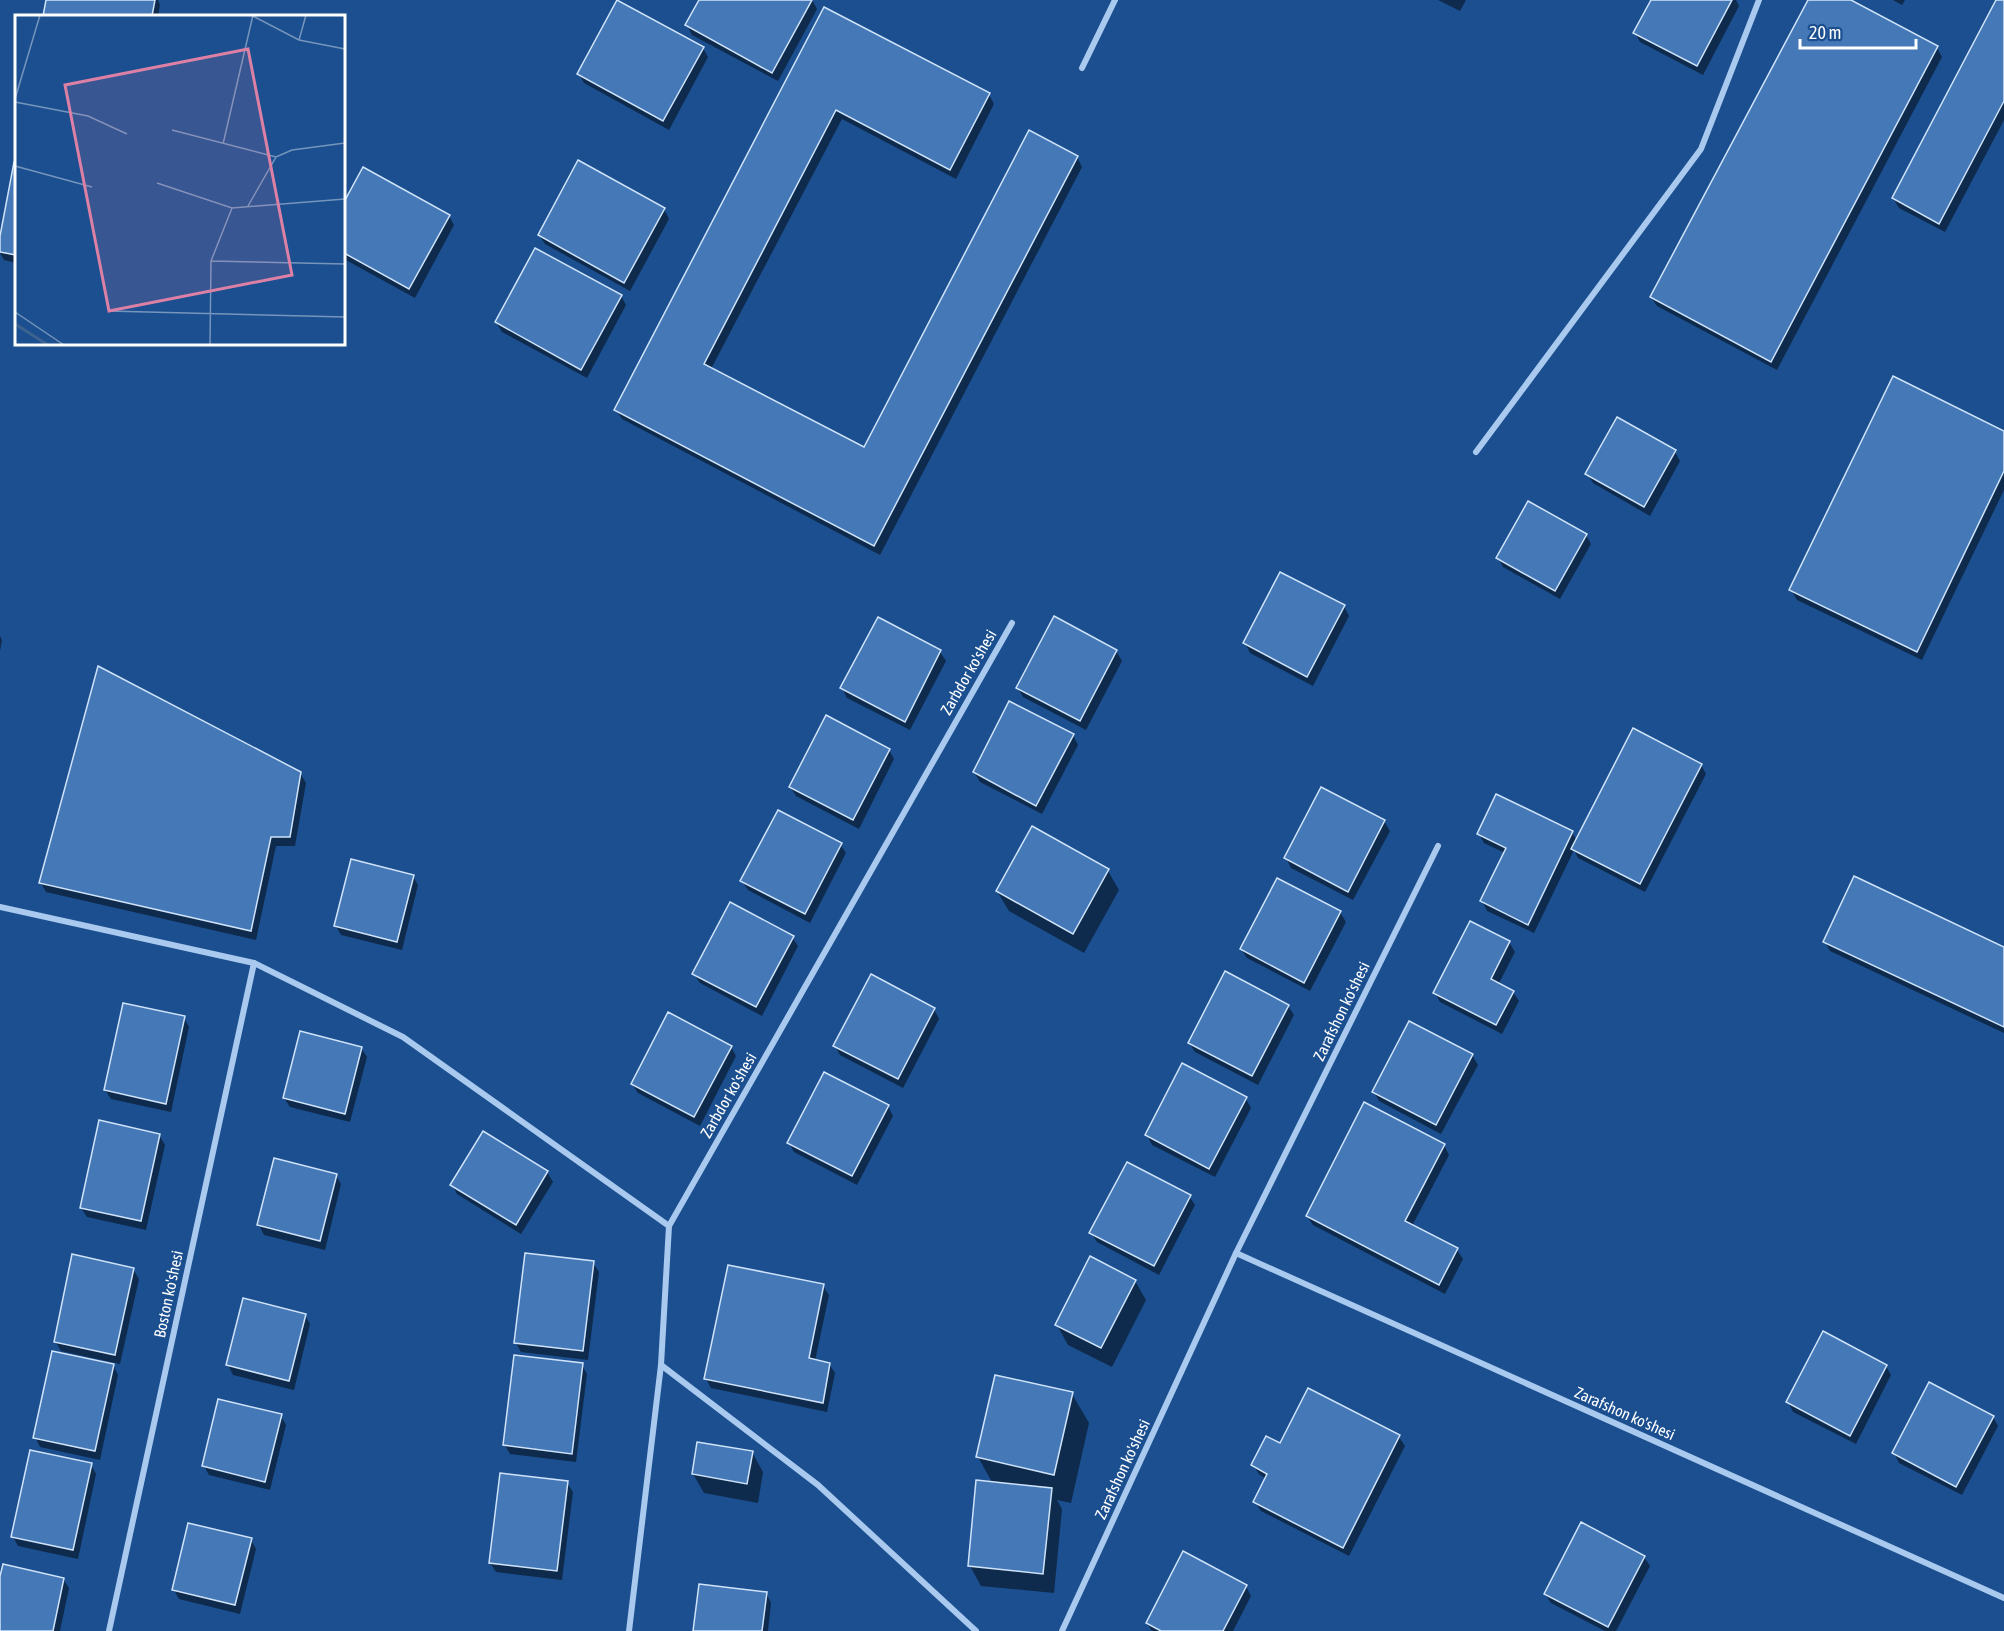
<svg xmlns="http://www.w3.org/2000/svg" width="2004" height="1631" font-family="'Asap Condensed',sans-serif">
<rect width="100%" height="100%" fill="#1b4f8f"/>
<!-- shadow -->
<g fill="#0007">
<path d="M48 0H158L160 5 158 16H45Z"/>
<path d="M701 0H812L817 9 778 81 692 35 687 25Z"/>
<path d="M1438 0H1466L1460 11Z"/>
<path d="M1652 0H1736L1739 6 1703 75 1640 42 1635 33Z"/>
<path d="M1809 0H1848L1937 48 1942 57 1777 370 1657 306 1651 297Z"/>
<path d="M1893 0H1905L1902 5Z"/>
<path d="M1998 0H2004V120L1945 232 1899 208 1893 198Z"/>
<path d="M825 9 989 95 994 104 956 179 842 119 711 369 864 449 1077 157 1082 167 880 555 622 419 616 410Z"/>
<path d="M703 48 708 57 669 130 584 83 579 74Z"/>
<path d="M15 164H16V263L4 260 0 253Z"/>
<path d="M363 169 449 216 454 225 415 298 344 259V205Z"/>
<path d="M664 209 669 219 630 291 545 244 539 235Z"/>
<path d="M621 296 626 305 587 378 502 332 496 322Z"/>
<path d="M2004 432V490L1922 660 1797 600 1791 590Z"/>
<path d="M1675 452 1680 461 1650 516 1593 483 1587 474Z"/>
<path d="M1586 535 1591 544 1560 599 1503 567 1498 558Z"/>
<path d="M1344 606 1349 616 1313 686 1250 653 1245 643Z"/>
<path d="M878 619 940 652 946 661 910 730 847 698 842 688Z"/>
<path d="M0 636 2 640 0 651Z"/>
<path d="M1116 651 1122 661 1086 730 1023 697 1018 688Z"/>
<path d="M1073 735 1078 745 1042 814 980 782 974 772Z"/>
<path d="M889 750 894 759 859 829 796 796 790 787Z"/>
<path d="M1701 765 1706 774 1645 892 1578 858 1574 850 1534 933 1487 911 1482 901 1505 853 1484 843 1479 834 1572 833 1577 841Z"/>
<path d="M300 773 306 783 295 846H276L256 940 46 892 41 883Z"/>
<path d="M1384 821 1390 831 1353 900 1291 868 1286 858Z"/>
<path d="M840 844 846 853 810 923 748 890 742 881Z"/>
<path d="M1108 871 1119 890 1084 953 1009 911 997 891Z"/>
<path d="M413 876 418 885 402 950 341 935 336 926Z"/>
<path d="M1278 880 1340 912 1346 922 1310 991 1247 958 1241 949Z"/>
<path d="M792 937 798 946 762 1016 700 983 694 974Z"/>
<path d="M1509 942 1515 952 1498 985 1513 992 1519 1001 1502 1034 1440 1002 1435 993Z"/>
<path d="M1825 942 2004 948V1033L1830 951Z"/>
<path d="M1288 1006 1294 1015 1258 1085 1195 1052 1189 1043Z"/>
<path d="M934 1009 939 1019 903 1088 840 1055 835 1046Z"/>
<path d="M184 1018 189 1027 171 1112 111 1099 105 1090Z"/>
<path d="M731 1047 736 1056 700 1126 638 1093 632 1084Z"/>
<path d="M361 1048 367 1057 350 1122 290 1107 284 1098Z"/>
<path d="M1472 1055 1478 1065 1441 1134 1379 1101 1374 1092Z"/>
<path d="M1246 1099 1251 1108 1215 1177 1152 1145 1147 1135Z"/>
<path d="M888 1106 893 1116 857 1185 794 1152 789 1143Z"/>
<path d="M484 1133 547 1172 553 1182 521 1234 457 1194 452 1185Z"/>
<path d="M159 1135 165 1145 146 1230 87 1217 81 1208Z"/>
<path d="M1444 1145 1449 1155 1412 1226 1457 1250 1463 1259 1445 1294 1313 1225 1307 1216Z"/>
<path d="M336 1175 341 1184 325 1250 264 1235 259 1225Z"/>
<path d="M1189 1196 1195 1205 1159 1275 1097 1242 1091 1233Z"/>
<path d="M593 1263 599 1272 588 1360 521 1352 516 1343Z"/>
<path d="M133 1269 139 1279 120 1364 61 1351 55 1341Z"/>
<path d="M1135 1281 1146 1300 1112 1367 1068 1345 1057 1325Z"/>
<path d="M823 1286 829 1295 815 1361 829 1364 835 1373 827 1412 711 1388 706 1379Z"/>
<path d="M305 1315 310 1324 294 1390 233 1375 228 1365Z"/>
<path d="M113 1365 118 1375 100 1460 40 1447 35 1437Z"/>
<path d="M582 1365 587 1374 576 1462 510 1454 505 1445Z"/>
<path d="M1886 1366 1891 1375 1856 1444 1793 1412 1788 1402Z"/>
<path d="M1309 1390 1399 1437 1405 1446 1349 1556 1261 1511 1255 1502 1266 1479 1259 1474 1253 1465 1280 1445Z"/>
<path d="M1072 1394 1089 1423 1071 1503 1057 1500 1062 1509 1054 1593 981 1586 970 1566 993 1484 978 1457Z"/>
<path d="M281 1416 286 1425 270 1490 209 1475 204 1466Z"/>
<path d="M1993 1417 1998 1426 1962 1495 1899 1463 1894 1453Z"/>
<path d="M752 1452 763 1472 758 1503 704 1493 693 1474Z"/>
<path d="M91 1465 96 1474 78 1559 18 1546 13 1537Z"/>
<path d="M567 1483 573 1492 562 1580 496 1572 490 1563Z"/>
<path d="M251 1540 256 1549 240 1614 179 1599 174 1590Z"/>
<path d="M1644 1557 1650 1566 1616 1631H1605L1551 1603 1545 1594Z"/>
<path d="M63 1579 69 1588 60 1631H0V1583Z"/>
<path d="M1246 1586 1251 1596 1233 1631H1152L1147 1623Z"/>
<path d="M766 1593 771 1603 768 1631H695Z"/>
</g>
<!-- building -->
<g fill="#4478b7" stroke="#cfe3fa" stroke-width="1.5">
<path d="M46 0H155L152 16H43Z"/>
<path d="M617 0 704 47 663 121 577 74Z"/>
<path d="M699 0H812L772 73 685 25Z"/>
<path d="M1651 0H1732L1697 66 1633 33Z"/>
<path d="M1808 0H1851L1938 46 1771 362 1650 297Z"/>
<path d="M1996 0H2004V101L1939 224 1892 198Z"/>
<path d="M824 7 990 93 950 170 836 110 704 364 864 447 1029 130 1078 156 874 546 614 410Z"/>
<path d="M578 160 665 208 624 283 538 235Z"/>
<path d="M14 162 16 163V255L0 252V236Z"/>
<path d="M363 167 450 215 409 289 344 253V202Z"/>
<path d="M535 248 622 295 581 370 495 322Z"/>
<path d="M1893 376 2004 431V471L1917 652 1789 590Z"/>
<path d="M1617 417 1676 450 1644 507 1585 474Z"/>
<path d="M1528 501 1587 534 1555 591 1496 558Z"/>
<path d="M1280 572 1345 605 1307 677 1243 643Z"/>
<path d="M1054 616 1117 650 1080 721 1016 688Z"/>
<path d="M878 617 941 650 905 722 840 688Z"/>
<path d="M98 666 301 772 290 837H271L251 931 39 883Z"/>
<path d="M1009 701 1074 734 1036 806 973 772Z"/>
<path d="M826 715 890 749 853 820 789 787Z"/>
<path d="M1633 728 1702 764 1640 884 1571 849Z"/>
<path d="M1321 787 1385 820 1348 892 1284 858Z"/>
<path d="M1496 794 1573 831 1528 925 1480 901 1506 848 1477 834Z"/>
<path d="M778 810 842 843 805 914 740 881Z"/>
<path d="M1032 826 1109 869 1073 934 996 891Z"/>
<path d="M351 859 414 875 397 942 334 926Z"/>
<path d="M1854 876 2004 947V1027L1823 942Z"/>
<path d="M1277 878 1341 911 1304 983 1240 949Z"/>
<path d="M730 902 794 936 756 1007 692 974Z"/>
<path d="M1470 921 1510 941 1491 979 1514 991 1496 1025 1433 993Z"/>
<path d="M1225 971 1289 1005 1252 1076 1188 1043Z"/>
<path d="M871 974 935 1008 898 1079 833 1046Z"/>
<path d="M123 1003 185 1016 166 1104 104 1090Z"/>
<path d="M668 1012 732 1046 694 1117 631 1084Z"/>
<path d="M1409 1021 1473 1054 1436 1125 1372 1092Z"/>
<path d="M300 1031 362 1047 345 1114 283 1098Z"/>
<path d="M1182 1063 1247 1097 1209 1169 1145 1135Z"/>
<path d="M824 1072 889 1105 852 1176 787 1143Z"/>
<path d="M1364 1102 1445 1144 1405 1221 1458 1248 1439 1285 1306 1216Z"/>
<path d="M99 1120 160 1134 141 1221 80 1208Z"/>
<path d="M483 1131 548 1171 516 1225 450 1185Z"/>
<path d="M274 1158 337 1174 320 1241 257 1225Z"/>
<path d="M1127 1162 1191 1195 1154 1266 1089 1233Z"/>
<path d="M525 1253 594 1261 583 1351 514 1343Z"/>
<path d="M72 1254 134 1268 115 1355 54 1342Z"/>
<path d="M1090 1256 1136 1280 1101 1348 1055 1325Z"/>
<path d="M728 1265 824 1284 809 1358 830 1363 823 1403 704 1379Z"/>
<path d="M243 1298 306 1314 289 1381 226 1365Z"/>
<path d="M1823 1331 1887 1365 1850 1436 1786 1402Z"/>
<path d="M52 1351 114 1364 95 1451 33 1438Z"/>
<path d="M514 1355 583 1363 572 1454 503 1445Z"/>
<path d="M995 1375 1073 1392 1054 1475 976 1457Z"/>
<path d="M1929 1382 1994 1416 1956 1487 1892 1453Z"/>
<path d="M1308 1388 1400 1435 1343 1548 1253 1502 1267 1474 1251 1465 1266 1436 1280 1443Z"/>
<path d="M218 1399 282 1414 265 1482 202 1466Z"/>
<path d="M697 1442 753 1451 747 1484 692 1474Z"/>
<path d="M30 1450 92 1463 73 1550 11 1537Z"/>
<path d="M500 1473 568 1481 557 1571 489 1563Z"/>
<path d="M976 1480 1052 1488 1043 1574 968 1566Z"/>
<path d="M1581 1522 1645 1556 1608 1627 1544 1594Z"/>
<path d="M188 1523 252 1538 235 1605 172 1590Z"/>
<path d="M1183 1551 1247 1585 1223 1631H1161L1146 1623Z"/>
<path d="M3 1564 64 1578 53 1631H0V1576Z"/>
<path d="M699 1584 767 1592 762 1631H693Z"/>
</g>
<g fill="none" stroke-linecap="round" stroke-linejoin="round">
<!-- minor -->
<g stroke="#a9c9ee" stroke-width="6">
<path d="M1082 68 1115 0"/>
<path d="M1476 452 1701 149 1759 0"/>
<path d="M0 907 254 963 403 1037 669 1226"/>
<path d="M1236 1253 2004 1598"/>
<path d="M661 1365 818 1485 976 1631"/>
<path d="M109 1631 254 963"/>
<path d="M629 1631 661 1365 669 1226 1012 623"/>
<path d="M1062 1631 1236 1253 1438 846"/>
</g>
</g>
<g text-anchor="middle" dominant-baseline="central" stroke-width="4.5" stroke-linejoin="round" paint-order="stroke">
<!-- street labels -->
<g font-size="16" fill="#fff" stroke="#1b4f8f">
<text transform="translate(968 672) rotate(-60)">Zarbdor ko'shesi</text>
<text transform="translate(1341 1011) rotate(-64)">Zarafshon ko'shesi</text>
<text transform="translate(728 1095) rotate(-60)">Zarbdor ko'shesi</text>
<text transform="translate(168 1294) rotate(-78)">Boston ko'shesi</text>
<text transform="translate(1625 1413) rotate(24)">Zarafshon ko'shesi</text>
<text transform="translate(1122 1469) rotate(-65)">Zarafshon ko'shesi</text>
</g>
</g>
<!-- overview -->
<g transform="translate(15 15)">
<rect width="330" height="330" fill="#1b4f8f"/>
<path fill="none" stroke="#3c6290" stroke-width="3" d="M0 309 33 330"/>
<path fill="none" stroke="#7695bc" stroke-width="1.5" d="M236 0 284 25 330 34M284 25 291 0M0 84 25 0M0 87 73 101 112 119M157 115 261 142 277 135 330 128M208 129 238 0M0 151 77 172M142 168 217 193 330 184M233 191 261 142M196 246 330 249M93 296 330 302M0 297 49 330M195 330 196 246 217 193"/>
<path fill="#dd80a5" fill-opacity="0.15" stroke="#dd80a5" stroke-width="3" d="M233 34 277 260 94 296 50 70Z"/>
<rect width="330" height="330" fill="none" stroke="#fff" stroke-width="3"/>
</g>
<!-- scale -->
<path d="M1800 39v9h116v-9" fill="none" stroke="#ffffff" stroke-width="3"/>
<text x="1809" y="39" font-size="18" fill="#ffffff" stroke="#1b4f8f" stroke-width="4.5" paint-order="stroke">20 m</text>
</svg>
